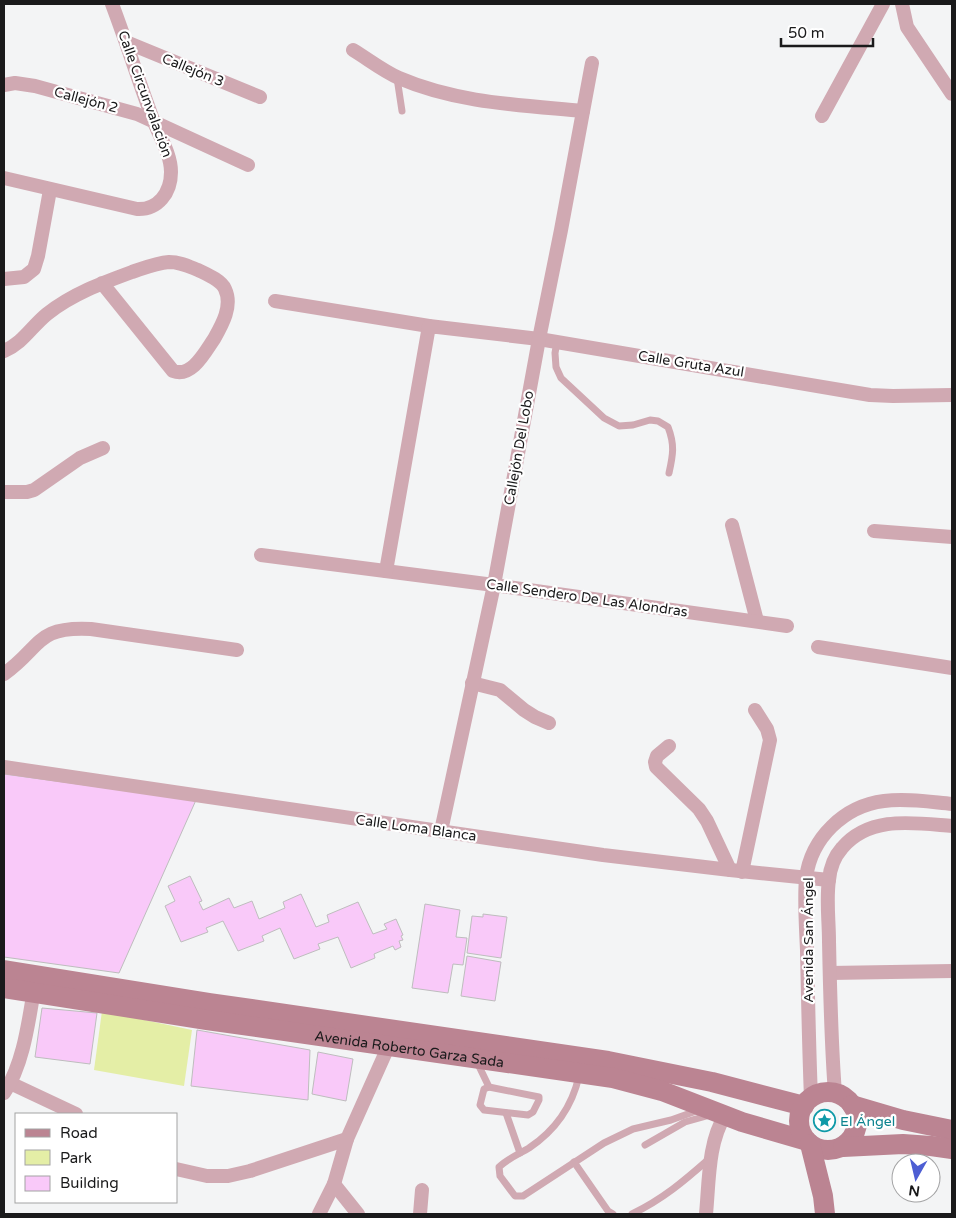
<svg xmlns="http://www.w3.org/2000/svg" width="956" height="1218" font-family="'Varela Round',sans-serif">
<rect width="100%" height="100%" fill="#f3f4f5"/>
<!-- green -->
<path fill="#e4eea6" d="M102 1011 192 1030 184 1086 94 1070Z"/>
<!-- building -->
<g fill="#f9c9f9" stroke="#bebdbe">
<path d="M4 774 196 800 119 973 4 957Z"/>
<path d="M190 876 202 901 199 902 203 910 229 898 234 908 252 901 259 919 285 908 283 902 301 894 316 927 329 922 327 915 358 902 373 934 387 929 384 924 396 919 403 935 401 936 403 940 399 941 401 947 395 950 393 946 374 954 375 958 351 968 338 937 318 944 320 949 294 959 280 928 262 936 264 941 238 951 223 921 206 928 208 932 181 942 165 906 175 901 168 886Z"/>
<path d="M425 904 460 910 456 937 467 938 463 965 453 964 448 993 412 988Z"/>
<path d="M483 914 507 917 501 958 467 953 472 916 483 917Z"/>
<path d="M467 956 501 962 495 1001 461 996Z"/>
<path d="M42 1008 97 1013 90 1064 35 1057Z"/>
<path d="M197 1030 310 1050 308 1100 191 1086Z"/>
<path d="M318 1052 353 1059 346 1101 312 1094Z"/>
</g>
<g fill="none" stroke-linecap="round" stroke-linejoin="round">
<!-- lane -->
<g stroke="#d0a9b2" stroke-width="7">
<path d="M397 78 402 111"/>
<path d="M557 342 555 353 556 367 561 378 604 418 619 426 633 425 650 420 658 421 668 427C675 445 673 455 669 473"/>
<path d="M477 1062 489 1087"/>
<path d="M579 1076C572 1107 556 1130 529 1148 519 1154 507 1159 499 1167L500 1176 515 1196H523L604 1143 633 1129 671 1120 699 1110"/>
<path d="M489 1087 539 1097V1100L533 1112 528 1115 484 1110 480 1105 484 1089Z"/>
<path d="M506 1113 520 1153"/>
<path d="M645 1145 685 1122 710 1115"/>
<path d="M574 1162 608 1211 613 1214"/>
<path d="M632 1214C663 1199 684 1181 709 1159"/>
</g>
<!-- street -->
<g stroke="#d0a9b2" stroke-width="14">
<path d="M902 4 907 27 952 94"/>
<path d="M126 42 260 97"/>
<path d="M353 50C368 59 383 71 399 78 457 103 520 105 583 111"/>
<path d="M4 85 15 83 35 86 137 114 248 165"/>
<path d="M822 116 883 4"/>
<path d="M4 178 137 209C158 210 171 193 171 172 171 153 158 134 152 117 138 79 126 41 112 4"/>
<path d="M4 279 24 277 34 269 38 256 50 190"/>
<path d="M275 301 429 326"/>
<path d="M4 351C23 343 31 327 47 314 72 294 102 283 132 272 144 268 156 263 169 262 180 262 188 266 198 270 206 274 221 280 225 289 233 306 222 325 214 339 205 352 192 378 173 371L102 283"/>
<path d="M4 492H27L34 490 80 458 103 448"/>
<path d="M732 525 757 621"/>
<path d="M874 531 952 537"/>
<path d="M261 555 494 585 787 626"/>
<path d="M386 571 429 326 539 339 870 395 893 396 952 395"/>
<path d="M818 647 952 668"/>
<path d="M4 674C42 647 35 626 91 629L237 650"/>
<path d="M472 683 500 690 524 710 535 717 549 723"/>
<path d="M669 746 657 756 655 762 656 767 699 809 707 821 730 870"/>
<path d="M4 767 603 855 730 870 829 880"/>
<path d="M441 831 494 585 539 339 561 230 592 63"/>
<path d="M742 872 770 740 767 729 755 710"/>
<path d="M830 973 952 971"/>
<path d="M10 1083 76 1114"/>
<path d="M4 1093C24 1064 29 1018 35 984"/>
<path d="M835 1093C831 1042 830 991 829 941 829 921 826 899 829 880 830 869 834 857 842 848 870 815 914 823 952 826"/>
<path d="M811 1098C809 1049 808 999 807 950 806 926 804 901 806 878 811 838 844 806 884 801 906 798 930 802 952 804"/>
<path d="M176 1169 207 1176H228L250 1171 347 1139"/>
<path d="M334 1184 358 1214"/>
<path d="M319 1214 334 1184 347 1139 389 1045"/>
<path d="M420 1214 422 1190"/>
<path d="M706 1214C709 1184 708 1141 725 1116"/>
</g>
<!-- secondary -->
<g stroke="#bb8492" stroke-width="20">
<path d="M4 970 210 1003 608 1061 712 1082 804 1106"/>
<path id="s1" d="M4 988 207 1020 613 1078 662 1091 742 1122 807 1141"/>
<circle cx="828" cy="1121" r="29"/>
<path d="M852 1105 903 1120 952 1130"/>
<path d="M810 1144 823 1196 825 1214"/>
<path d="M843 1147 903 1144 931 1146 952 1149"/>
</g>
</g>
<!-- icons -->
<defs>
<symbol id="sight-ring" viewBox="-11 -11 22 22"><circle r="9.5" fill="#fff" stroke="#0f9aa8" stroke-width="1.5"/><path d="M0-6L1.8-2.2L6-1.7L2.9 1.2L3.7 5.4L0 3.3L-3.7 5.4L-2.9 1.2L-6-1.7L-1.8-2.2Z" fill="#0f9aa8"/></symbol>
</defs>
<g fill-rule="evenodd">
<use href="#sight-ring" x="812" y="1108" width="25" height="25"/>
</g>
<g text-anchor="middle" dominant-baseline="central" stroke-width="4.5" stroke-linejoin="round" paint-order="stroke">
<!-- street labels -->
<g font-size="14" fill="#1a1a1b" stroke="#fff">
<text transform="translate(193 70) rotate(22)">Callejón 3</text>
<text transform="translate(145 94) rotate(70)">Calle Circunvalación</text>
<text transform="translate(86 100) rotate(15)">Callejón 2</text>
<text transform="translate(691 364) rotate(9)">Calle Gruta Azul</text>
<text transform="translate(519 448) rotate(-80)">Callejón Del Lobo</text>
<text transform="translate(587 598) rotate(8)">Calle Sendero De Las Alondras</text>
<text transform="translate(416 828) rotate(8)">Calle Loma Blanca</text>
<text transform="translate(808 940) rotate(-90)">Avenida San Ángel</text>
<text stroke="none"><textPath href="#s1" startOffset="410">Avenida Roberto Garza Sada</textPath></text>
</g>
<!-- culture labels -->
<g font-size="14" fill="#0d838f" stroke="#fff" text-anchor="start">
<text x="840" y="1121">El Ángel</text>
</g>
</g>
<!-- border -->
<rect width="956" height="1218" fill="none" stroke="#1a1a1b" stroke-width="10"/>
<!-- legend -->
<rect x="15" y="1113" width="162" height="90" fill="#ffffff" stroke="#a3a3a4"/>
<rect x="25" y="1129" width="25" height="8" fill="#bb8492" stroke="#a3a3a4"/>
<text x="60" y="1138" font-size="15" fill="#1a1a1b">Road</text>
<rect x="25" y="1150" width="25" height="15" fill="#e4eea6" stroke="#a3a3a4"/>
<text x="60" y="1163" font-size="15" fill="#1a1a1b">Park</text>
<rect x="25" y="1176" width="25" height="15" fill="#f9c9f9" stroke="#a3a3a4"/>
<text x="60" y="1188" font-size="15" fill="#1a1a1b">Building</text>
<!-- north arrow -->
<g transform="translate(916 1178) rotate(188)"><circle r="24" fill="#ffffff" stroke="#a3a3a4"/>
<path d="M0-4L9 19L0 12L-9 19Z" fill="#4d5ed3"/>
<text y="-8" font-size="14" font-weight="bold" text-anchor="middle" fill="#1a1a1b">N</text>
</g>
<!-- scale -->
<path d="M781 38v8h92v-8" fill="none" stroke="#1a1a1b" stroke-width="2.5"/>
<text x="788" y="38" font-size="15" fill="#1a1a1b" stroke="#ffffff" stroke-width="4" paint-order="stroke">50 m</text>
</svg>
